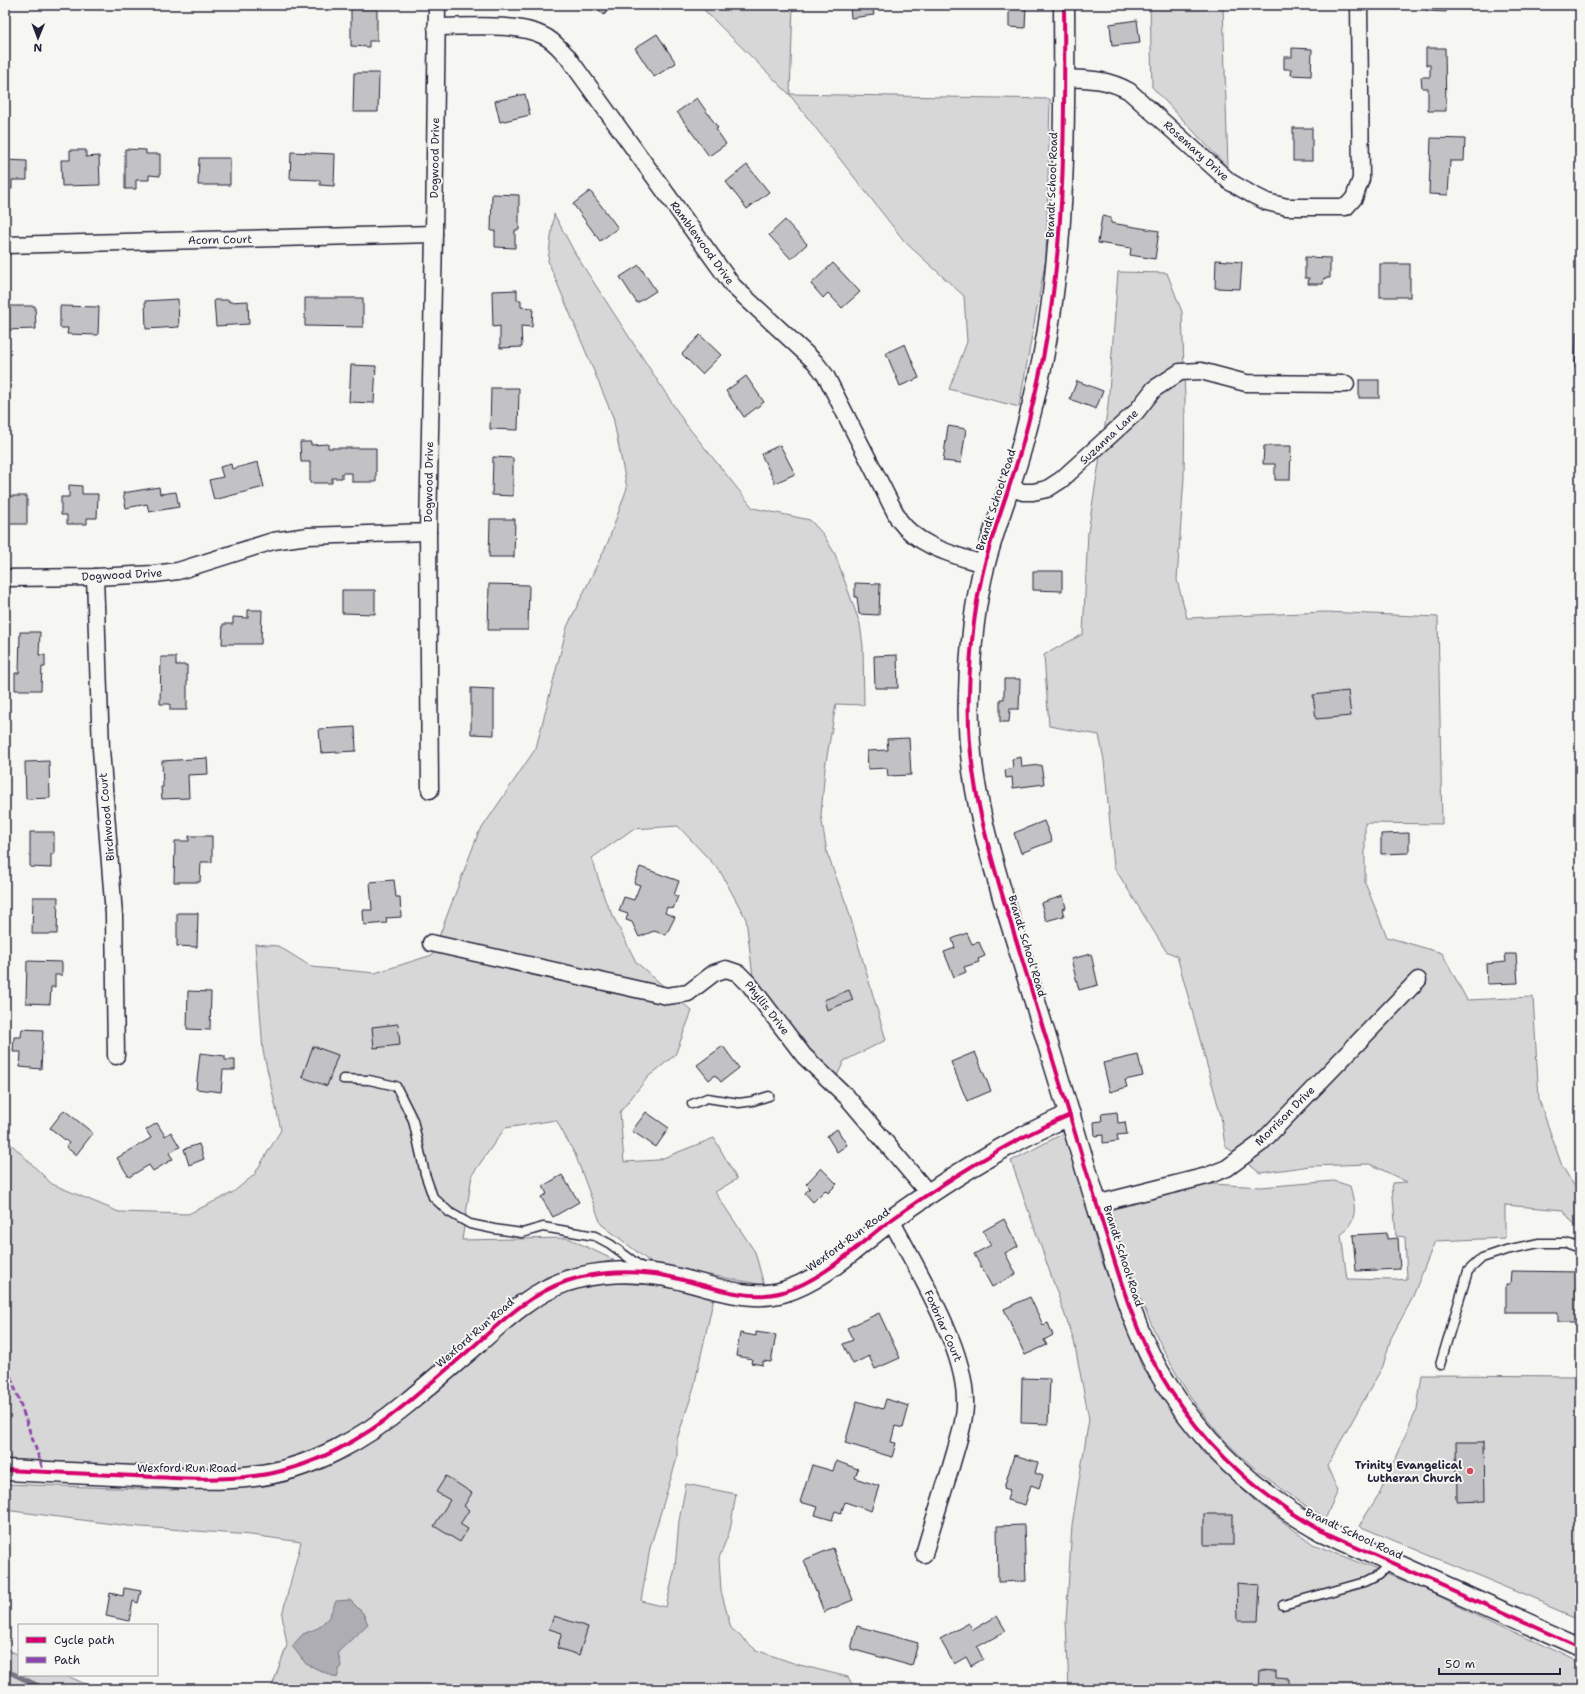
<svg xmlns="http://www.w3.org/2000/svg" width="1585" height="1694" font-family="'Shantell Sans',sans-serif">
<rect width="100%" height="100%" fill="#f6f6f2"/>
<filter id="ink" filterUnits="userSpaceOnUse"><feTurbulence type="fractalNoise" baseFrequency=".025" numOctaves="2"/><feDisplacementMap in="SourceGraphic" scale="8" xChannelSelector="R" yChannelSelector="G"/><feConvolveMatrix kernelMatrix="1 2 1 2 8 2 1 2 1" color-interpolation-filters="sRGB"/></filter>
<g filter="url(#ink)">
<!-- green -->
<g fill="#d7d7d7" stroke="#7c7c89">
<path d="M699 5H793L790 94 1050 99 1046 258 1019 407 949 389 967 342 964 296 905 242 789 94Z"/>
<path d="M1150 5H1223L1228 168 1152 87Z"/>
<path d="M554 214 576 255 685 423 753 508 810 520 823 534 835 554 860 624 863 646 864 705 836 704 825 768 821 815 827 853 847 906 886 1040 844 1061 836 1078 793 1035 753 977 746 919 720 871 678 826 633 829 592 858 605 900 636 962 692 1011 675 1055 648 1077 620 1112 624 1162 658 1160 714 1138 737 1179 715 1192 755 1252 764 1285 654 1265 601 1224 575 1154 556 1120 505 1128 472 1175 462 1240 568 1238 614 1260 546 1277 479 1329 389 1408 323 1447 275 1467 177 1471 5 1464V1138L52 1184 119 1212 188 1214 232 1193 254 1175 281 1130 263 1051 255 944 278 946 312 967 375 973 432 955 478 834 536 748 567 627 608 542 627 488 613 417 548 261Z"/>
<path d="M1118 272 1167 273 1182 312 1185 398 1184 477 1177 580 1187 618 1325 612 1438 617 1442 824 1365 823V883L1387 937 1442 953 1467 1000 1533 997 1539 1100 1562 1166 1580 1195V1232L1563 1210 1505 1205V1238L1435 1241 1411 1301 1391 1338 1383 1366 1327 1466 1338 1491 1325 1518C1297 1500 1269 1481 1244 1459 1172 1395 1139 1300 1109 1211L1120 1205 1196 1183 1261 1187 1334 1181 1350 1186C1356 1209 1358 1218 1341 1235L1347 1279 1394 1280 1407 1279 1405 1237 1396 1236 1392 1183 1407 1182 1370 1164 1310 1166 1260 1173 1225 1146 1221 1116 1177 956 1166 951 1114 867 1104 760 1099 735 1049 726 1044 655 1083 634 1088 532 1108 406Z"/>
<path d="M1066 1132 1100 1256 1142 1367 1204 1454 1254 1500 1313 1544 1424 1589 1580 1664V1689H1069L1066 1622 1072 1525 1089 1419 1074 1341 1011 1161Z"/>
<path d="M593 1282 656 1285 714 1297 693 1391 677 1439V1458L650 1548 641 1601 666 1607 675 1568 679 1521 686 1484 736 1494 730 1530 719 1558 721 1591 731 1628 756 1650 796 1664 848 1677 855 1689H271L287 1645 282 1615 301 1542 251 1535 128 1526 5 1510V1484L171 1490 263 1486 285 1482 319 1470 388 1431 435 1394 499 1335 543 1300Z"/>
<path d="M1422 1375 1580 1376V1618L1359 1526 1379 1494 1417 1409Z"/>
<path d="M5 1648 19 1655V1675H65L97 1689H5Z"/>
</g>
<!-- water -->
<path fill="#adadb3" stroke="#757583" d="M350 1600 363 1613 368 1624 338 1652 341 1665 337 1678 306 1664 292 1646 303 1634 318 1628 329 1617 336 1601Z"/>
<g fill="none" stroke-linecap="round" stroke-linejoin="round">
<!-- stream -->
<path stroke="#757583" stroke-width="5" d="M5 1670 45 1689"/>
</g>
<!-- building -->
<g fill="#c2c2c4" stroke="#22223b">
<path d="M594 5H613L604 15Z"/>
<path d="M850 5H872L874 15 851 18Z"/>
<path d="M1009 5H1026L1025 28 1009 27Z"/>
<path d="M1428 5H1447L1446 12 1427 11Z"/>
<path d="M351 6 377 7V41H369V47L351 46Z"/>
<path d="M1137 20 1140 43 1112 46 1110 24Z"/>
<path d="M657 34 676 63 654 77 635 48Z"/>
<path d="M1292 48 1312 49 1311 76 1291 75 1292 69H1284V57H1292Z"/>
<path d="M1426 48H1445L1446 111H1428V88H1422L1421 77H1430V65H1426Z"/>
<path d="M354 73H379L378 112H353Z"/>
<path d="M525 94 530 115 500 122 495 101Z"/>
<path d="M697 98 718 128 716 129 726 144 709 156 677 112Z"/>
<rect x="1293" y="128" width="19" height="33"/>
<path d="M1431 138 1465 139 1464 161H1450L1448 195 1429 194Z"/>
<path d="M125 149 146 150V154H160V176L149 175V180H136V189H125Z"/>
<path d="M70 150H86V157L99 156 100 185 62 186 61 160H70Z"/>
<path d="M291 152 335 154 334 186 320 185V180L290 179Z"/>
<path d="M199 158H230V185H198Z"/>
<path d="M5 160 27 161V180H12V189H5Z"/>
<path d="M747 165 769 192 747 209 726 182Z"/>
<path d="M590 191 618 228 600 241 573 204Z"/>
<path d="M492 194 519 195V230H515V248L495 247V231H491Z"/>
<path d="M1102 216 1111 218V223L1159 231 1155 259 1130 255 1131 248 1098 243Z"/>
<path d="M785 220 807 244 791 259 769 235Z"/>
<path d="M1305 257 1330 258V278H1324L1323 284H1308L1309 278H1305Z"/>
<path d="M1216 260 1242 262 1240 289 1215 288Z"/>
<path d="M833 263 860 292 842 308 828 293 823 298 811 284Z"/>
<rect x="1380" y="264" width="30" height="33"/>
<path d="M639 265 656 291 637 303 620 277Z"/>
<path d="M517 290V300H521V307L533 308 532 327 521 326 522 347 500 348V326L493 327 492 291Z"/>
<path d="M305 298H363V327L305 326Z"/>
<path d="M178 299 179 327 146 329 145 301Z"/>
<path d="M214 300H229V302L248 301 249 324 216 326Z"/>
<path d="M5 306H35L36 329 5 330Z"/>
<path d="M60 306 99 307 98 335 67 334 68 328H60Z"/>
<path d="M1576 332H1580V367H1575Z"/>
<path d="M700 335 721 355 702 374 682 354Z"/>
<path d="M905 344 919 378 900 386 886 353Z"/>
<path d="M351 365 376 366 374 403 349 402Z"/>
<path d="M746 376 764 402 744 417 726 391Z"/>
<rect x="1359" y="380" width="20" height="18"/>
<path d="M1077 381 1103 391 1096 409 1070 399Z"/>
<path d="M491 388H519L518 430 490 429Z"/>
<path d="M948 426 966 429 961 463 943 461Z"/>
<path d="M300 442H311V445L328 444V448H376V482H352V473H342V478H332V483H310V462H301Z"/>
<path d="M780 445 795 474 775 483 761 454Z"/>
<path d="M1264 446H1291L1290 480H1275V464H1263Z"/>
<path d="M493 457 513 458V496L492 495Z"/>
<path d="M258 462 264 487 214 500 209 480 223 477 220 467 231 464 232 469Z"/>
<path d="M69 485 82 486V494H98L97 518H87V524H67V515H61V497H69Z"/>
<path d="M159 487 160 494 176 492 179 507 149 512 147 504 126 508 123 493Z"/>
<rect x="5" y="496" width="22" height="28"/>
<path d="M490 519H515L514 557H489Z"/>
<path d="M1033 571H1062V591L1033 590Z"/>
<path d="M855 583 880 584 879 615 859 614 857 597H855Z"/>
<path d="M489 584 529 585 528 630H488Z"/>
<path d="M342 590H375V614L342 613Z"/>
<path d="M248 610H262L261 644H222L223 624H233V617L248 618Z"/>
<path d="M20 632H40L39 655H45V667H42L41 690H15V673H19Z"/>
<path d="M897 655 898 688H875L874 656Z"/>
<path d="M161 657H176V665H187V710H170V704H160Z"/>
<path d="M1004 679H1020L1019 709H1010L1009 722H1000V699H1004Z"/>
<path d="M471 688 494 689V735L471 734Z"/>
<path d="M1348 691 1351 716 1316 719 1313 695Z"/>
<path d="M355 727 356 751 321 753 319 729Z"/>
<path d="M909 738 911 775 888 776 887 768 868 769 867 751 888 750 887 739Z"/>
<path d="M1021 757 1022 767 1041 765 1044 784 1013 788 1012 777 1006 778 1005 770 1013 768 1012 759Z"/>
<path d="M207 758 208 774 188 775 189 798 162 799 161 787H163L162 761Z"/>
<path d="M49 761 50 798 26 799 25 762Z"/>
<path d="M1044 821 1052 841 1021 853 1014 833Z"/>
<path d="M30 832H54V854H51V868L30 867Z"/>
<path d="M1409 833V853L1381 854V834Z"/>
<path d="M189 836H212V862H201L200 882H174L175 841H189Z"/>
<path d="M640 867 679 881 674 895 678 896 673 909 667 907 665 913 675 917 666 935 654 931 639 937 632 922 626 920 628 914 619 911 624 897 634 900 640 885 634 883Z"/>
<path d="M394 880 396 897H400L401 917 386 918 387 923 364 925 363 910H372L370 882Z"/>
<path d="M1063 896 1066 908 1062 909 1064 916 1046 921 1041 903Z"/>
<path d="M33 897H58L57 934H32Z"/>
<path d="M177 913H198L197 947 177 946Z"/>
<path d="M967 933 972 944 979 942 985 956 978 959 979 962 964 967 966 972 954 977 944 952 955 948 952 939Z"/>
<path d="M1091 954 1098 985 1079 990 1071 959Z"/>
<path d="M1505 954H1516L1518 983 1487 984 1486 964 1506 962Z"/>
<path d="M27 961 62 962V975H55V987H51L50 1004 26 1003Z"/>
<path d="M849 990 853 1000 827 1010 824 1000Z"/>
<path d="M188 991 211 992 210 1030 187 1029Z"/>
<path d="M398 1024 400 1045 374 1048 372 1027Z"/>
<path d="M22 1029 43 1030 41 1069 20 1067 21 1052H13L14 1037H21Z"/>
<path d="M313 1046 338 1055 327 1086 302 1077Z"/>
<path d="M723 1046 739 1068 721 1082 715 1075 709 1080 697 1065Z"/>
<path d="M975 1052 991 1091 967 1101 951 1062Z"/>
<path d="M200 1053 225 1056V1060H235V1070H223L221 1092 196 1089Z"/>
<path d="M1138 1055 1143 1076 1125 1080 1127 1087 1110 1092 1103 1063Z"/>
<path d="M64 1110 93 1133 76 1155 66 1147 69 1143 50 1128Z"/>
<path d="M646 1112 669 1128 656 1147 632 1131Z"/>
<path d="M1117 1112 1118 1123 1125 1122 1127 1134 1117 1135 1118 1141 1103 1143V1135L1095 1136 1094 1122 1102 1121 1101 1114Z"/>
<path d="M157 1123 165 1136 171 1132 180 1147 169 1153 173 1159 153 1171 149 1165 129 1177 117 1158 151 1138 146 1130Z"/>
<path d="M837 1129 847 1145 837 1152 827 1136Z"/>
<path d="M199 1144 204 1159 189 1165 184 1149Z"/>
<path d="M821 1168 837 1184 828 1193 825 1190 813 1202 805 1193 810 1188 806 1184Z"/>
<path d="M562 1175 579 1202 553 1217 541 1197 547 1194 543 1186Z"/>
<path d="M1004 1219 1018 1246 1005 1253 1016 1274 992 1287 974 1254 991 1245 983 1231Z"/>
<path d="M1387 1233V1239L1398 1238 1400 1269 1356 1271 1353 1235Z"/>
<path d="M1511 1271 1580 1272V1322H1558V1312H1506V1284H1510Z"/>
<path d="M1030 1297 1043 1325 1048 1323 1053 1335 1044 1340 1047 1345 1025 1355 1004 1309Z"/>
<path d="M879 1313 900 1358 875 1369 869 1356 853 1364 843 1344 853 1340 847 1328Z"/>
<path d="M756 1332 776 1335 771 1362 763 1361V1365L751 1363 752 1359 736 1356 740 1333 756 1336Z"/>
<path d="M1022 1378 1050 1379 1048 1424 1021 1423Z"/>
<path d="M886 1399 909 1406 903 1428 895 1426 891 1442 896 1443 892 1457 845 1443 857 1401 883 1409Z"/>
<path d="M1456 1442H1484L1485 1500 1457 1501Z"/>
<path d="M1014 1455 1038 1462 1035 1473 1043 1476 1039 1488 1031 1485 1025 1505 1007 1500 1010 1490 1004 1488Z"/>
<path d="M836 1461 858 1469 855 1478 879 1486 871 1511 845 1502 841 1513 835 1511 832 1520 815 1515 818 1507 800 1502 812 1465 833 1471Z"/>
<path d="M446 1476 472 1493 464 1506 469 1510 460 1524 468 1529 460 1542 434 1526 450 1500 436 1492Z"/>
<rect x="1204" y="1514" width="29" height="31"/>
<path d="M1024 1525 1026 1581 998 1582 997 1526Z"/>
<path d="M833 1548 853 1600 824 1612 804 1560Z"/>
<path d="M1237 1583 1260 1585 1258 1621H1238Z"/>
<path d="M124 1588 141 1591 138 1603 133 1601 129 1621 106 1616 110 1593 123 1596Z"/>
<path d="M554 1616 588 1627 579 1655 557 1648 562 1633 549 1629Z"/>
<path d="M997 1616 1006 1631 977 1647 983 1659 971 1666 966 1657 954 1664 940 1639 969 1623 973 1630Z"/>
<path d="M857 1626 918 1643 912 1666 851 1649Z"/>
<path d="M1260 1671 1276 1672V1678L1290 1679 1289 1689H1259Z"/>
</g>
<g fill="none" stroke-linecap="round" stroke-linejoin="round">
<defs>
<g id="service">
<path d="M343 1079 369 1080 396 1086 413 1120 425 1174 433 1197 449 1212 470 1224 494 1229 522 1233 543 1227 595 1236 610 1244 644 1269"/>
<path d="M692 1104 707 1098 739 1103 753 1101 769 1096"/>
<path d="M1440 1365 1468 1271 1482 1258 1506 1250 1539 1243H1566L1580 1248"/>
<path d="M1283 1605 1365 1582 1379 1575 1391 1563"/>
</g>
<g id="minor">
<path d="M436 27C467 27 517 22 544 36 553 40 560 49 567 56L733 286 815 362 826 376 899 520C919 547 953 554 985 565"/>
<path d="M1065 78C1089 79 1107 79 1129 91L1230 182 1251 194 1267 202 1287 207H1346L1354 198 1361 179 1359 5"/>
<path d="M5 245 434 234"/>
<path d="M1009 487 1023 492H1033L1047 489 1061 480 1136 412 1154 389 1180 372 1201 371 1246 383 1346 384"/>
<path d="M428 532 430 790"/>
<path d="M95 577 101 749 114 915 116 1056"/>
<path d="M5 578 95 577 154 574 178 571 273 541 308 536 428 532 434 234 437 5"/>
<path d="M431 943 667 996 688 993 714 973 726 969 738 973 749 984 804 1056 847 1097 929 1194"/>
<path d="M1096 1204 1207 1176 1227 1168 1261 1143 1418 980"/>
<path d="M891 1220C916 1268 964 1345 965 1399 966 1422 956 1447 950 1470 941 1498 932 1526 924 1554"/>
</g>
<g id="tertiary">
<path d="M1064 5C1065 121 1065 243 1043 358 1037 387 1030 417 1022 446 1011 485 995 524 985 563 974 606 970 650 969 694 965 779 992 863 1017 943 1035 1001 1052 1058 1070 1116 1083 1161 1097 1205 1111 1250 1124 1292 1137 1334 1159 1372 1198 1439 1254 1493 1322 1531L1580 1647"/>
<path d="M5 1470C48 1472 92 1474 135 1476 175 1478 215 1481 254 1476 310 1470 365 1438 407 1403 430 1384 452 1365 475 1345 503 1320 530 1294 567 1281 598 1271 634 1270 666 1276 703 1283 745 1303 783 1292 824 1280 857 1245 891 1220 947 1180 1006 1142 1070 1115"/>
</g>
</defs>
<!-- service casing -->
<use href="#service" stroke="#22223b" stroke-width="11"/>
<!-- minor casing -->
<use href="#minor" stroke="#22223b" stroke-width="19"/>
<!-- tertiary casing -->
<use href="#tertiary" stroke="#22223b" stroke-width="23"/>
<!-- service -->
<use href="#service" stroke="#f6f6f2" stroke-width="8"/>
<!-- minor -->
<use href="#minor" stroke="#f6f6f2" stroke-width="16"/>
<!-- tertiary -->
<use href="#tertiary" stroke="#f6f6f2" stroke-width="20"/>
<!-- quiet -->
<path stroke="#8e44ad" stroke-width="3" stroke-dasharray="6 3" stroke-linecap="butt" d="M5 1360 44 1472"/>
<defs>
<g id="cycleway">
<path d="M1064 5C1065 121 1065 243 1043 358 1037 387 1030 417 1022 446 1011 485 995 524 985 563 974 606 970 650 969 694 965 779 992 863 1017 943 1035 1001 1052 1058 1070 1116 1083 1161 1097 1205 1111 1250 1124 1292 1137 1334 1159 1372 1198 1439 1254 1493 1322 1531L1580 1647"/>
<path d="M5 1470C48 1472 92 1474 135 1476 175 1478 215 1481 254 1476 310 1470 365 1438 407 1403 430 1384 452 1365 475 1345 503 1320 530 1294 567 1281 598 1271 634 1270 666 1276 703 1283 745 1303 783 1292 824 1280 857 1245 891 1220 947 1180 1006 1142 1070 1115"/>
</g>
</defs>
<!-- cycleway casing -->
<use href="#cycleway" stroke="#f6f6f2" stroke-width="6"/>
<!-- cycleway -->
<use href="#cycleway" stroke="#d6006c" stroke-width="4"/>
</g>
</g>
<!-- markers -->
<circle fill="#d1495b" stroke="#f6f6f2" stroke-width="1.5" cx="1470" cy="1471" r="4"/>
<g text-anchor="middle" dominant-baseline="central" stroke-width="4" stroke-linejoin="round" paint-order="stroke">
<!-- street labels -->
<g font-size="11" fill="#22223b" stroke="#f6f6f2">
<text transform="translate(1196 151) rotate(42)">Rosemary Drive</text>
<text transform="translate(435 158) rotate(-89)">Dogwood Drive</text>
<text transform="translate(1052 185) rotate(-88)">Brandt School Road</text>
<text transform="translate(220 240) rotate(-1)">Acorn Court</text>
<text transform="translate(702 243) rotate(54)">Ramblewood Drive</text>
<text transform="translate(1109 437) rotate(-43)">Suzanna Lane</text>
<text transform="translate(429 482) rotate(-89)">Dogwood Drive</text>
<text transform="translate(996 500) rotate(-72)">Brandt School Road</text>
<text transform="translate(122 575) rotate(-3)">Dogwood Drive</text>
<text transform="translate(107 817) rotate(-95)">Birchwood Court</text>
<text transform="translate(1027 946) rotate(73)">Brandt School Road</text>
<text transform="translate(767 1008) rotate(52)">Phyllis Drive</text>
<text transform="translate(1285 1116) rotate(-45)">Morrison Drive</text>
<text transform="translate(848 1240) rotate(-36)">Wexford Run Road</text>
<text transform="translate(1123 1256) rotate(72)">Brandt School Road</text>
<text transform="translate(943 1326) rotate(66)">Foxbriar Court</text>
<text transform="translate(475 1333) rotate(-41)">Wexford Run Road</text>
<text x="187" y="1468">Wexford Run Road</text>
<text transform="translate(1354 1534) rotate(25)">Brandt School Road</text>
</g>
<!-- poi labels -->
<g font-size="11" font-weight="bold" fill="#22223b" stroke="#f6f6f2" text-anchor="end">
<text x="1462" y="1465">Trinity Evangelical<tspan x="1462" dy="13">Lutheran Church</tspan></text>
</g>
</g>
<!-- margin -->
<rect width="1585" height="1694" fill="none" stroke="#f6f6f2" stroke-width="20"/>
<rect x="10" y="10" width="1565" height="1674" fill="none" stroke="#22223b" stroke-width="1.5" filter="url(#ink)"/>
<!-- legend -->
<rect x="18" y="1624" width="140" height="52" fill="#f6f6f2" stroke="#a1a1a9"/>
<rect x="26" y="1637" width="20" height="6" fill="#d6006c" stroke="#a1a1a9"/>
<text x="54" y="1644" font-size="12" fill="#22223b">Cycle path</text>
<rect x="26" y="1657" width="20" height="6" fill="#8e44ad" stroke="#a1a1a9"/>
<text x="54" y="1664" font-size="12" fill="#22223b">Path</text>
<!-- north arrow -->
<g transform="translate(38 38) rotate(181)" stroke="#f6f6f2" stroke-width="3" paint-order="stroke">
<path d="M0-3L7 15L0 10L-7 15Z" fill="#22223b"/>
<text y="-6" font-size="11" font-weight="bold" text-anchor="middle" fill="#22223b">N</text>
</g>
<!-- scale -->
<path d="M1439 1668v6h121v-6" fill="none" stroke="#22223b" stroke-width="2"/>
<text x="1445" y="1668" font-size="12" fill="#22223b" stroke="#f6f6f2" stroke-width="3" paint-order="stroke">50 m</text>
</svg>
